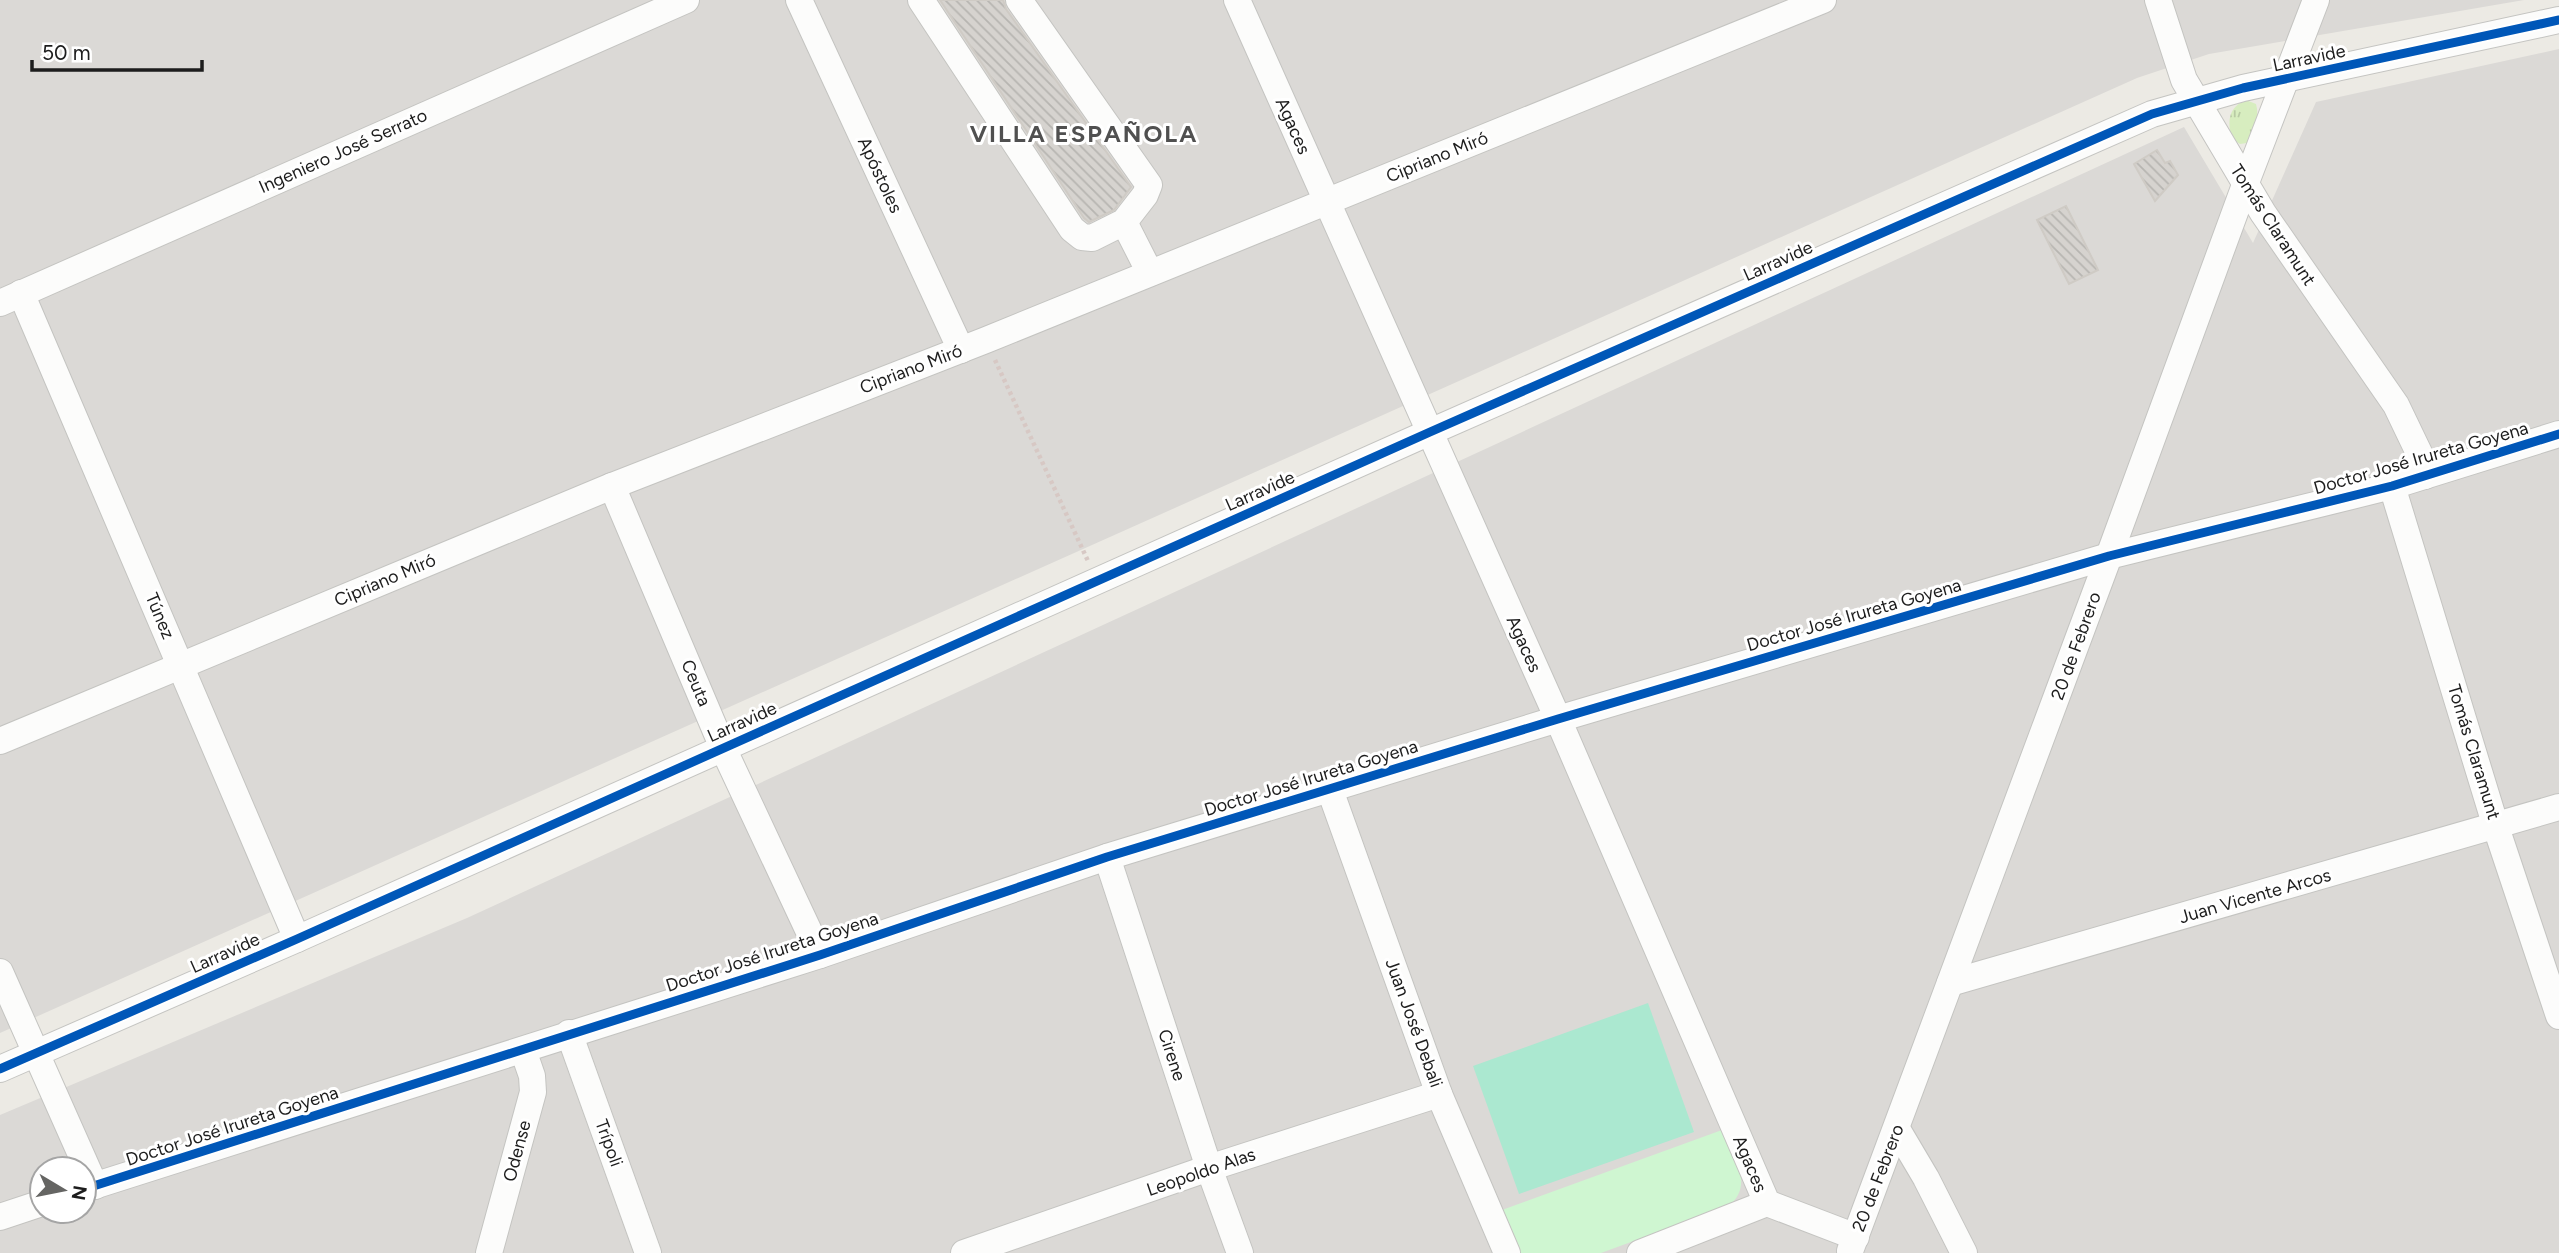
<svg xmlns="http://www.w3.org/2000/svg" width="2559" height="1253" font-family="Figtree,sans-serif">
<defs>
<pattern id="grass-tufts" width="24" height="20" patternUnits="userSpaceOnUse" patternTransform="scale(1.75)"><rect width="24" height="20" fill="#d7edbf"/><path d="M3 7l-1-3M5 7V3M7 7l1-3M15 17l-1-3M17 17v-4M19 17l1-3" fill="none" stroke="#b8cba4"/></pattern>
<pattern id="building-back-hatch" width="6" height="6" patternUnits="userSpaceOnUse" patternTransform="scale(1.75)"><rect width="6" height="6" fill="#d6d3cf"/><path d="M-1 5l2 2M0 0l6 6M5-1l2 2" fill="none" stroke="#b7b5b1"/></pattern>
</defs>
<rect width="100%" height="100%" fill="#eceae4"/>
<!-- residential -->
<g fill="#dbd9d6" fill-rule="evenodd">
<path d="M0 0H2524L2209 54 2137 78 0 1033Z"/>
<path d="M2559 49V1253H0V1115L467 918 2184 127 2253 243 2316 102ZM42 1169H84V1211H42Z"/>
</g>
<!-- grass -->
<path fill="url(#grass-tufts)" d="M2246 100 2256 104C2260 117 2254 132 2247 143L2240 144 2232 139C2227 122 2228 107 2246 100Z"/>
<!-- park -->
<path fill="#cff6d1" d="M1722 1130C1733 1155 1755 1184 1729 1206L1601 1253H1520L1502 1210Z"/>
<!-- pitch -->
<path fill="#abe8d0" d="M1648 1003 1694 1132 1519 1194 1473 1066Z"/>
<!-- building -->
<g fill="url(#building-back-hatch)" stroke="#cfcbc5" stroke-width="2">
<path d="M940 0H1003L1006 9 1131 187 1114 210 1089 222 1084 218Z"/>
<path d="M2157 150 2165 163 2170 161 2178 175 2155 201 2134 164Z"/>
<path d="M2066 206 2098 270 2069 284 2037 220Z"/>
</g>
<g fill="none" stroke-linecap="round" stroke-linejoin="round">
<defs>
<g id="minor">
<path d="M799 0 961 350"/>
<path d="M921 0 1072 229 1082 237 1092 238 1124 222 1145 195 1149 185 1019 0"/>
<path d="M1237 0 1558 719 1767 1203 1856 1237"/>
<path d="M2158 0 2184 80 2263 213 2396 405 2420 455 2425 476"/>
<path d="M1124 222 1150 273"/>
<path d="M21 293 297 939"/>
<path d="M0 303 686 0"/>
<path d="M612 486 723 748 820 955"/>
<path d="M2392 486 2496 827 2559 1016"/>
<path d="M0 741 612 486 986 340 1823 0"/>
<path d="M1330 790 1439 1094 1507 1253"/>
<path d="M1107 857 1209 1168 1240 1253"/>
<path d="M0 972 95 1186"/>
<path d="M1950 983 2559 807"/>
<path d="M569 1033 648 1253"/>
<path d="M0 1069 297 939 1430 432 2152 114 2243 88 2559 20"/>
<path d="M1897 1129 1926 1178 1964 1253"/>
<path d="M84 1189 820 955 1107 857 1558 719 2109 556 2392 486 2559 434"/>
<path d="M0 1217 42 1203"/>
<path d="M1850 1251 2109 556 2245 185 2316 0"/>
<path d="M489 1253 533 1092 532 1076 523 1050"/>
<path d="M964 1253 1209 1168 1439 1094"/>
<path d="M1640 1253 1767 1203"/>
</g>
</defs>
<!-- minor casing -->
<use href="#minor" stroke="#c4c4c1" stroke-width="28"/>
<!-- path -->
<path stroke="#d7c8c4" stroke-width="4.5" stroke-dasharray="3.5 3.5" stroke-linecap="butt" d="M995 360 1088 561"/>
<!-- minor -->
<use href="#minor" stroke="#fcfcfb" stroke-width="26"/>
<defs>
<g id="cycleway">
<path d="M0 1069 297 939 1430 432 2152 114 2243 88 2559 20"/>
<path d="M84 1189 820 955 1107 857 1558 719 2109 556 2392 486 2559 434"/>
</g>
</defs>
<!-- cycleway casing -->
<use href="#cycleway" stroke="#fff" stroke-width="13"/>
<!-- cycleway -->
<use href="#cycleway" stroke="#0057b8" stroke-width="9"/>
</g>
<g text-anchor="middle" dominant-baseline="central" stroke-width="6" stroke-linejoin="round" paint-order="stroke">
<!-- street labels -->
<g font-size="18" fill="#1d1d1d" stroke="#fff">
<text transform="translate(2309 58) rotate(-12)">Larravide</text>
<text transform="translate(1293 126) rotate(66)">Agaces</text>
<text transform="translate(343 151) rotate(-24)">Ingeniero José Serrato</text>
<text transform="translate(1437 157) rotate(-22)">Cipriano Miró</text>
<text transform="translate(880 175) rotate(65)">Apóstoles</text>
<text transform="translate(2273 225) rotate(57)">Tomás Claramunt</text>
<text transform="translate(1778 261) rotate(-24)">Larravide</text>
<text transform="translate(911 369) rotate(-21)">Cipriano Miró</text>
<text transform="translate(2421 458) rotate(-16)">Doctor José Irureta Goyena</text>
<text transform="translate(1260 491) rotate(-24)">Larravide</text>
<text transform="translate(385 580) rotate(-23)">Cipriano Miró</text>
<text transform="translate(1854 615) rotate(-16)">Doctor José Irureta Goyena</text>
<text transform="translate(160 616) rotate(67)">Túnez</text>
<text transform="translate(1524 644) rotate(66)">Agaces</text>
<text transform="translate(2076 646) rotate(-70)">20 de Febrero</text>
<text transform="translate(696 683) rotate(67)">Ceuta</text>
<text transform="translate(742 722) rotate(-24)">Larravide</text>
<text transform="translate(2474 752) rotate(73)">Tomás Claramunt</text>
<text transform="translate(1311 778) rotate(-17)">Doctor José Irureta Goyena</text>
<text transform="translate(2255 896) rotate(-16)">Juan Vicente Arcos</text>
<text transform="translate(772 952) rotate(-18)">Doctor José Irureta Goyena</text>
<text transform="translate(225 953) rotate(-24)">Larravide</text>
<text transform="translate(1414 1023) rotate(70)">Juan José Debali</text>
<text transform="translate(1172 1055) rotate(72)">Cirene</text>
<text transform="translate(232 1126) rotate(-18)">Doctor José Irureta Goyena</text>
<text transform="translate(609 1143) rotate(70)">Trípoli</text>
<text transform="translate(517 1151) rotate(-75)">Odense</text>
<text transform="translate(1750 1164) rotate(67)">Agaces</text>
<text transform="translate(1201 1172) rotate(-19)">Leopoldo Alas</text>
<text transform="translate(1878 1178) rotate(-69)">20 de Febrero</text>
</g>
<!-- district labels -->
<g font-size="24" font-weight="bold" letter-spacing="2" fill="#505050" stroke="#fff">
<text x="1084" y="133">VILLA ESPAÑOLA</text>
</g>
</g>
<!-- north arrow -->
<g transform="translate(63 1190) rotate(100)"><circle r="33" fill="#ffffff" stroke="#a5a5a5" stroke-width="2"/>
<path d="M0-5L12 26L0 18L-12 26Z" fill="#656563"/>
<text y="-10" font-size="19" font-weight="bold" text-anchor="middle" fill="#1d1d1d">N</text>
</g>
<!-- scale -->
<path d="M32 60v10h170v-10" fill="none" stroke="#1d1d1d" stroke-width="3.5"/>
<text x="42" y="60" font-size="21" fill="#1d1d1d" stroke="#ffffff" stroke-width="5" paint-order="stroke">50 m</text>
</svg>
